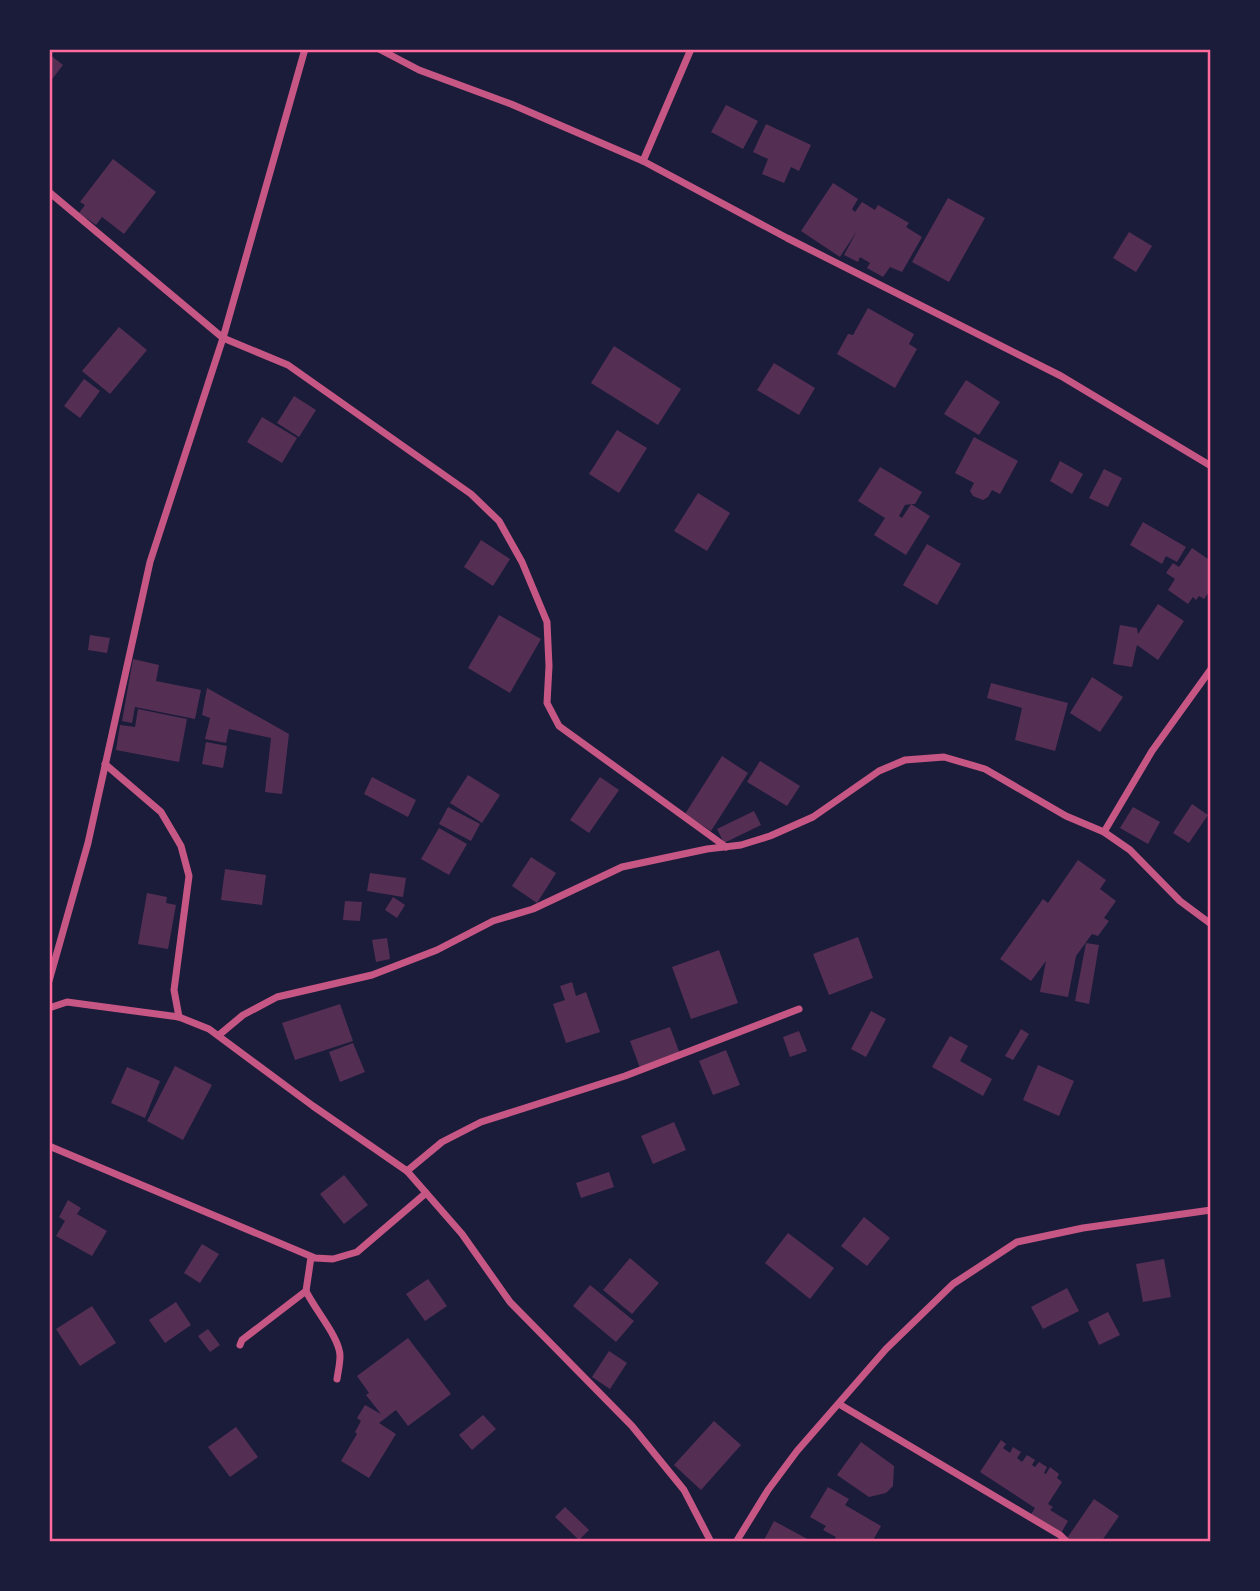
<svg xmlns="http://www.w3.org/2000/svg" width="1260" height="1591" font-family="Rubik,sans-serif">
<rect width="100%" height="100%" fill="#1b1b3a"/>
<!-- building -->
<g fill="#542f53">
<path d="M49 54 63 65 49 83Z"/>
<path d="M726 105 758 121 743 149 711 132Z"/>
<path d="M766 124 811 145 799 171 791 167 784 183 762 174 768 159 753 152Z"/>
<path d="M113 159 156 192 124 234 102 217 96 225 79 213 85 205 80 202Z"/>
<path d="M833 183 858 199 852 209 855 212 862 202 875 210 878 205 909 223 906 227 922 237 902 272 890 267 883 277 867 268 870 263 860 257 858 262 844 255 857 231 840 257 801 231Z"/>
<path d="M948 198 985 218 949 282 912 262Z"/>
<path d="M1129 232 1152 246 1136 272 1113 258Z"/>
<path d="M868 308 914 334 909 344 917 349 895 388 837 354 848 334 853 335Z"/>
<path d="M119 327 147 350 110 394 82 371Z"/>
<path d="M614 346 681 389 658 425 591 383Z"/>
<path d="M774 363 815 388 799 415 757 390Z"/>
<path d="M84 379 100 391 80 418 64 406Z"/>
<path d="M966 380 1000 402 979 435 944 414Z"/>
<path d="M294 396 316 410 299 437 277 423Z"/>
<path d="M262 417 297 438 282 463 247 442Z"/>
<path d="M617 430 647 448 619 493 589 474Z"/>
<path d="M974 437 1018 461 1000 494 992 490 988 497 983 500 973 496 970 491 974 483 955 473Z"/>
<path d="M1060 461 1083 474 1072 494 1050 481Z"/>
<path d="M880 467 922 492 915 504H911L905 505 899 516 902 518 911 504 930 516 906 555 874 535 885 518 858 501Z"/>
<path d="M1104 469 1122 478 1108 507 1089 498Z"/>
<path d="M698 493 730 513 707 551 674 531Z"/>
<path d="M1143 522 1186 547 1177 562 1166 556 1162 564 1130 545Z"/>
<path d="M481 540 510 559 493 586 464 567Z"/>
<path d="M927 544 961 564 937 605 903 585Z"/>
<path d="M1192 548 1211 561V589L1204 599 1199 596 1196 600 1193 597 1188 604 1168 590 1175 579 1166 573 1173 563 1179 567Z"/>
<path d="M1158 604 1184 621 1158 660 1137 645 1132 667 1113 664 1120 625 1137 628 1138 634Z"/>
<path d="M499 615 541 639 510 693 468 668Z"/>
<path d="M90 635 110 638 107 653 88 650Z"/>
<path d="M133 659 159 665 156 681 201 690 195 719 135 707 132 723 122 721Z"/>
<path d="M1092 677 1123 697 1100 732 1070 713Z"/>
<path d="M991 683 1068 703 1055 751 1015 740 1022 708 987 698Z"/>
<path d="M207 688 289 734 282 794 265 792 271 738 229 729 226 743 205 739 210 718 202 715Z"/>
<path d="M138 709 187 719 179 762 116 750 120 725 135 727Z"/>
<path d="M206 742 227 746 223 768 202 764Z"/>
<path d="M722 756 748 773 711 831 685 814Z"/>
<path d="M760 761 800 786 787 806 747 782Z"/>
<path d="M468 775 500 795 482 823 450 803Z"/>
<path d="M372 777 416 800 408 817 364 794Z"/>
<path d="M600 777 619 790 589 833 570 820Z"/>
<path d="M1192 804 1208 815 1189 843 1173 833Z"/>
<path d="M448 807 480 824 471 841 439 824Z"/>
<path d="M1133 807 1160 822 1148 844 1120 828Z"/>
<path d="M754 811 761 825 724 843 717 829Z"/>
<path d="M439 828 467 844 449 875 421 859Z"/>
<path d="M531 857 556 873 537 903 512 886Z"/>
<path d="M1078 860 1106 880 1100 889 1116 901 1104 918 1109 921 1098 936 1092 934 1076 956 1068 997 1040 992 1046 961 1031 981 1000 959 1043 899 1048 903Z"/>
<path d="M225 869 266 875 262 905 221 900Z"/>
<path d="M370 873 406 878 403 897 367 891Z"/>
<path d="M147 893 167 897 166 903 176 905 168 949 138 944Z"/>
<path d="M393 897 405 905 397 918 385 910Z"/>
<path d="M345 901 362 902 360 921 343 920Z"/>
<path d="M858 937 873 978 829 995 813 954Z"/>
<path d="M387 938 390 959 376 962 372 940Z"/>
<path d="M1086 943 1099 945 1089 1004 1075 1001Z"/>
<path d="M719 950 738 1003 691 1019 672 967Z"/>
<path d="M572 982 576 996 586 992 600 1032 566 1043 553 1004 565 1000 560 986Z"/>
<path d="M340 1004 353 1041 295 1060 282 1023Z"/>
<path d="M871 1011 886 1019 866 1057 851 1049Z"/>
<path d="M670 1027 680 1054 640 1068 630 1041Z"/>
<path d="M1021 1029 1029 1034 1013 1060 1005 1056Z"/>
<path d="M799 1031 807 1051 790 1057 783 1037Z"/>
<path d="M950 1036 968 1046 960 1061 992 1079 983 1096 932 1067Z"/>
<path d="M353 1043 365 1072 340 1082 329 1052Z"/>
<path d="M726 1050 740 1085 713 1095 699 1061Z"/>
<path d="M1038 1065 1074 1081 1059 1116 1023 1100Z"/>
<path d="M175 1066 212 1085 183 1140 147 1121Z"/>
<path d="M127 1067 160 1081 145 1118 111 1103Z"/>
<path d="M674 1122 686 1150 653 1164 641 1136Z"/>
<path d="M609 1172 614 1187 581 1198 576 1183Z"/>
<path d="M344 1175 368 1205 344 1224 320 1194Z"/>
<path d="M68 1200 81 1208 77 1214 107 1231 92 1256 56 1236 65 1221 59 1217Z"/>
<path d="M864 1217 890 1238 867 1266 841 1246Z"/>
<path d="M788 1233 834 1268 810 1299 765 1263Z"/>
<path d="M202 1244 219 1254 200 1283 184 1273Z"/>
<path d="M630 1258 659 1283 632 1314 603 1290Z"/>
<path d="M1164 1259 1171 1297 1143 1302 1136 1264Z"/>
<path d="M428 1279 447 1306 425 1321 406 1294Z"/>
<path d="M590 1285 634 1321 616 1342 573 1306Z"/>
<path d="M1067 1288 1079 1311 1043 1329 1031 1307Z"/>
<path d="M176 1302 191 1325 165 1343 149 1320Z"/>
<path d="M92 1306 116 1343 80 1366 56 1329Z"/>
<path d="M1108 1312 1120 1335 1099 1345 1088 1322Z"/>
<path d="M208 1329 220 1345 210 1352 198 1336Z"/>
<path d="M408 1338 451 1394 408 1426 396 1410 379 1423 396 1434 369 1478 341 1461 357 1434 355 1432 361 1421 357 1418 365 1405 381 1414 366 1395 369 1393 357 1376Z"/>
<path d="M609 1351 627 1363 610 1389 592 1377Z"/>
<path d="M483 1415 496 1429 472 1450 459 1435Z"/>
<path d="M714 1421 741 1445 701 1490 674 1465Z"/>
<path d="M236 1427 258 1457 230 1477 208 1447Z"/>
<path d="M1001 1440 1006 1444 1003 1448 1010 1453 1013 1447 1021 1452 1017 1458 1022 1462 1027 1455 1035 1460 1032 1465 1035 1467 1039 1462 1047 1467 1044 1473 1046 1474 1050 1467 1059 1474 1057 1478 1062 1482 1048 1504 1053 1507 1050 1510 1068 1521 1060 1535 1029 1517 1035 1508 980 1472Z"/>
<path d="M861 1442 894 1466 893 1486 886 1493 869 1497 837 1475Z"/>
<path d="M828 1487 849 1499 845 1505 881 1526 872 1542H833L836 1537 823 1530 826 1526 810 1517Z"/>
<path d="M1094 1499 1119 1516 1101 1542H1067L1065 1541Z"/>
<path d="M565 1507 589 1530 579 1540 555 1517Z"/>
<path d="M774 1521 813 1542H763Z"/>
</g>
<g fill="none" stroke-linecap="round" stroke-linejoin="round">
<!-- minor -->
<g stroke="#c65784" stroke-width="7">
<path d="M379 49 419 70 511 104 643 161 787 238 1061 376 1211 466"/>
<path d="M643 161 691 49"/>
<path d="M49 192 223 338 288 365 471 494 499 521 522 562 547 622 549 666 547 703 559 726 726 847"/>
<path d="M105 764 161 812 181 846 189 876 174 990 179 1017"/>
<path d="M1104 832 1152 751 1211 669"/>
<path d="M49 981 88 843 150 562 223 338 305 49"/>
<path d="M49 1008 67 1002 179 1017 209 1029 313 1106 407 1171 462 1234 510 1302 632 1426 684 1490 711 1542"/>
<path d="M219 1035 243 1015 277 997 372 975 437 950 493 921 533 909 622 867 707 849 741 845 770 836 813 817 879 771 905 760 944 757 985 769 1066 816 1104 832 1130 850 1180 901 1211 924"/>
<path d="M49 1146 315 1258 333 1259 357 1252 426 1193"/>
<path d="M407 1171 442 1142 481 1122 625 1076 799 1009"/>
<path d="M306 1291C315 1310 340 1338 340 1356 340 1364 338 1372 337 1379"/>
<path d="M240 1345 242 1340 306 1291 311 1257"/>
<path d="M839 1404 1060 1535 1067 1542"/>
<path d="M736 1542 768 1490 797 1451 886 1349 953 1284 1017 1242 1083 1228 1211 1210"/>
</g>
</g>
<!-- border -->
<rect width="1260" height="1591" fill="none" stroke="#1b1b3a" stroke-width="102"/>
<rect x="51" y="51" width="1158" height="1489" fill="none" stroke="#ff6b9d" stroke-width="2.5"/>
</svg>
